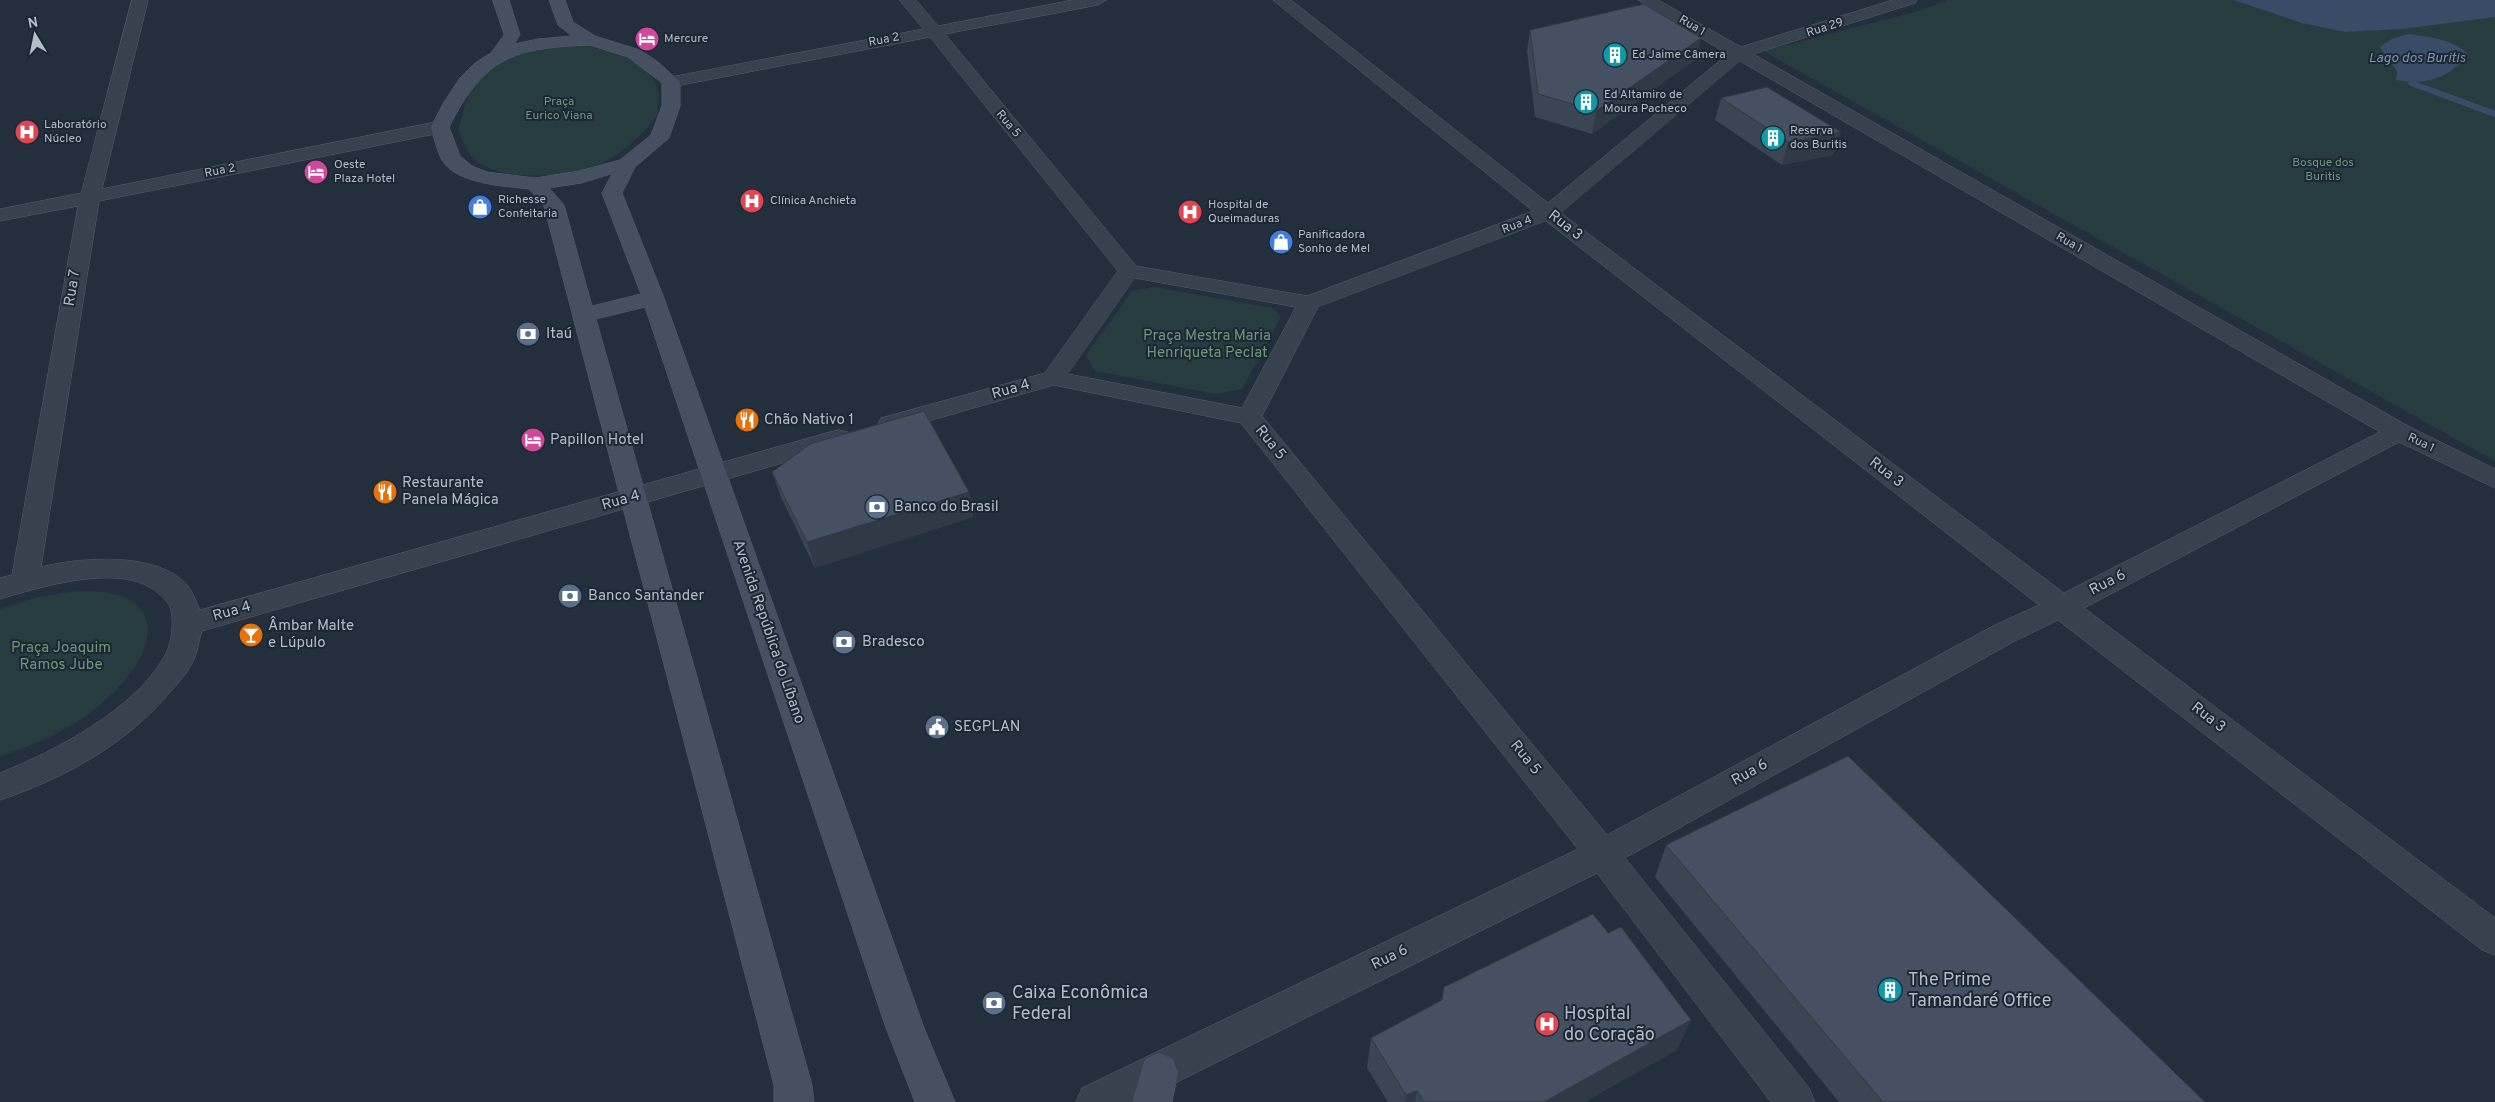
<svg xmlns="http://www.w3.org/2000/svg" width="2495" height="1102" font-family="Overpass,sans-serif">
<rect width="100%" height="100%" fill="#242f3e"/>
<!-- green -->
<g fill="#263c3f">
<path d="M1948 0H2495V461L1763 51 1915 12Z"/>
<path d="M586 43C613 51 650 60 658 91 660 98 658 108 658 115 644 132 630 147 611 158 580 177 502 185 474 159 469 155 460 138 459 132 458 128 461 121 462 117 473 54 532 48 586 43Z"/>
<path d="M1153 287 1273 308 1281 317 1242 389 1216 394 1095 371 1086 355 1132 291Z"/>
<path d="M74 591C93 592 118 590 134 603 169 630 130 678 107 699 77 726 38 745 0 756V609L34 598Z"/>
</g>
<!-- water -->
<g fill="#394c67">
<path d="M2234 0H2495V17L2403 29 2345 32 2302 23Z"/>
<path d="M2408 34C2429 37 2453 39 2468 54 2451 78 2424 86 2396 80L2397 71 2380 47 2392 39Z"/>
</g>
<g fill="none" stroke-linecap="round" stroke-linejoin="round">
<!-- stream -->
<path stroke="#394c67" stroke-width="6" d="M2411 83 2495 114"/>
<defs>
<g id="minor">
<path d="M132 0H148L102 189 440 121 447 123 449 127 447 131 440 133 99 201 41 567C80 557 159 551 188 586 193 593 197 603 200 610L830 432 839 430 848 432 852 438 848 444 202 631C199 639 198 649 195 657 190 670 180 681 171 691 127 744 65 778 0 800V773C55 751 134 710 164 657 171 645 173 630 172 617 171 605 166 599 157 592 120 562 41 587 0 599V578L12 575 78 206 0 221V209L81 193Z"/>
<path d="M900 0H916L938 26 1073 0H1106L1098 5 945 34 1136 266 1307 296 1533 211 1273 0H1291L1548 203 1728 54 1638 0H1658L1741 47 1893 0H1917L1915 3 1753 54 2408 426 2495 469V488L2399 442 2084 608 2495 918V955L2482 950 2058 620 2013 642 1625 858 1809 1088 1815 1102H1771L1597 873 1137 1102H1076L1082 1088 1578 849 1241 423 1054 385 890 432 881 430 878 424 881 418 1045 373 1118 271 930 37 671 87 665 86 662 82 665 78 671 77 923 29ZM1740 61 2380 432 2064 593 1561 213ZM1546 221 2039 605 1993 626 1607 835 1262 416 1318 307ZM1135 278 1296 307 1242 408 1068 374Z"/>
</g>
<g id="secondary">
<path d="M493 0H509L520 35 514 44 538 39 572 36 558 25 549 0H565L573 22 595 36 640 50 658 62 680 82V106L669 138 635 167 622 193 664 298 924 1028 955 1102H915L886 1028 645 307 596 319 812 1085 814 1102H774V1085L544 206 529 189C504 186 456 184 442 160 437 151 434 138 431 127L444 102 460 78 475 63 491 53 504 35ZM590 45 628 57 662 83V106L651 135 620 160 579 171 535 178 487 172 472 166 460 156 449 127C485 56 514 48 590 45ZM612 174 602 193 641 294 592 306 564 205 549 188 581 183Z"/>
<path d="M1159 1053 1173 1059 1178 1072 1172 1102H1132L1145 1059Z"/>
</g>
</defs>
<!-- minor casing -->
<use href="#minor" stroke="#565f6c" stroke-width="1"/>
<!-- secondary casing -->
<use href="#secondary" stroke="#565f6c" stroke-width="1"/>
<!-- minor -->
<use href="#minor" fill="#38414e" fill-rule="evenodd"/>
<!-- secondary -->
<use href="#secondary" fill="#465061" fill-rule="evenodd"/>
</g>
<!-- wall -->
<g fill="#3b4654">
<path d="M1530 30 1696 59 1592 134 1535 117 1527 51Z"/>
<path d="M1721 98 1841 132 1833 155 1782 165 1715 120Z"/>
<path d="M772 472 969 492 973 517 815 568 781 497Z"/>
<path d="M1666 845 2205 1102H1839L1655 877Z"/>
<path d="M1444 987 1677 1050 1584 1102H1388L1367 1068 1371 1038 1441 1001Z"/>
</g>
<!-- shaded-wall -->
<g fill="#303945">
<path d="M1701 38 1696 59 1592 134 1596 111Z"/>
<path d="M1841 132 1833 155 1782 165 1788 142Z"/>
<path d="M969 492 973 517 815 568 807 542Z"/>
<path d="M1691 1020 1677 1050 1584 1102H1544Z"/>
<path d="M1417 1091 1415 1102H1405L1406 1095Z"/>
</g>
<!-- building -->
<g fill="#455162" stroke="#303945">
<path d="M1644 4 1701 38 1596 111 1538 94 1530 30Z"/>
<path d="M1767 87 1841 132 1788 142 1721 98Z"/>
<path d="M924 411 969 492 807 542 772 472 810 444Z"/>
<path d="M1848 756 2205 1102H1883L1666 845Z"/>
<path d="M1593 914 1608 933 1621 927 1691 1020 1544 1102H1424L1417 1091 1406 1095 1371 1038 1442 1000 1444 987Z"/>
</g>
<!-- icons -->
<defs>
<symbol id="hotel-disc" viewBox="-11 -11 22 22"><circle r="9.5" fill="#d1479c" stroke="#1d2633"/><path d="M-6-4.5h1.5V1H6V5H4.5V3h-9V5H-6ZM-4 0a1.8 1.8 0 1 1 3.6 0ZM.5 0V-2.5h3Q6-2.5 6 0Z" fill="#fff"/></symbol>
<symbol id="building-disc" viewBox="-11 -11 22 22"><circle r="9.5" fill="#0f9aa8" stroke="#1d2633"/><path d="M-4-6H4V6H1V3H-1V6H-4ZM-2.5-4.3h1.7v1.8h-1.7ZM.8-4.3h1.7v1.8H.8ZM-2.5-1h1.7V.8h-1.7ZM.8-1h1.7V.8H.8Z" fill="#fff"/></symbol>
<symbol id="hospital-disc" viewBox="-11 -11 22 22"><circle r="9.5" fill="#e0444e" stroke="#1d2633"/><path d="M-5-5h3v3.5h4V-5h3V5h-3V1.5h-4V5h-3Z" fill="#fff"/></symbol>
<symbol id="shop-disc" viewBox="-11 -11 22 22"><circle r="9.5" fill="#3f7fe0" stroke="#1d2633"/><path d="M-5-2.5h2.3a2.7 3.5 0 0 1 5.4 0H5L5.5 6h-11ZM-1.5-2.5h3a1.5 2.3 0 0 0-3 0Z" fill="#fff"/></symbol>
<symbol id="bank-disc" viewBox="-11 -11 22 22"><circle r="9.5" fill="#5c6f8a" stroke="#1d2633"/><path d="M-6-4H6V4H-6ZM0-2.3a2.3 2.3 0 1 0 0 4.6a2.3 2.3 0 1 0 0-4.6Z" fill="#fff"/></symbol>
<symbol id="restaurant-disc" viewBox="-11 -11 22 22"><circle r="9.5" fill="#e8710a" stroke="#1d2633"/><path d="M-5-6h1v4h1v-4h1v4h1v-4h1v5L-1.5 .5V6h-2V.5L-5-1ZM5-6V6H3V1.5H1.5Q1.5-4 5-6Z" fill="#fff"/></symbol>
<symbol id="bar-disc" viewBox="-11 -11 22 22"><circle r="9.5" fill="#e8710a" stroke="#1d2633"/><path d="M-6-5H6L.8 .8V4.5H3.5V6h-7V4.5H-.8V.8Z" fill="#fff"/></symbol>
<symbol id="civic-disc" viewBox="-11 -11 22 22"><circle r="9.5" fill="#5c6f8a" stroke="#1d2633"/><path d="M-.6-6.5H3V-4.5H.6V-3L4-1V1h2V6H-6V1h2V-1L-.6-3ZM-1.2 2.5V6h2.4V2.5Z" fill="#fff"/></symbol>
</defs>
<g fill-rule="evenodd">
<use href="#hotel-disc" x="633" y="25" width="28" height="28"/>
<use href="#building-disc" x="1601" y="41" width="28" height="28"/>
<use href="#building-disc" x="1572" y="88" width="28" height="28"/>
<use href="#hospital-disc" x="13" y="118" width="28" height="28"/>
<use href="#building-disc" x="1759" y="124" width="28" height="28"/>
<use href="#hotel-disc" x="302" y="158" width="28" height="28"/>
<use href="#hospital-disc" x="738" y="187" width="28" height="28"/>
<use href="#shop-disc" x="466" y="193" width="28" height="28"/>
<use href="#hospital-disc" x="1176" y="198" width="28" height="28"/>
<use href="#shop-disc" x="1267" y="228" width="28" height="28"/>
<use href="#bank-disc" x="514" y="320" width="28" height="28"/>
<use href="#restaurant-disc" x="733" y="406" width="28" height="28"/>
<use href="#hotel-disc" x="519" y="426" width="28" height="28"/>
<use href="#restaurant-disc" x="371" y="478" width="28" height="28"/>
<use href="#bank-disc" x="863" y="493" width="28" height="28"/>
<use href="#bank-disc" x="556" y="582" width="28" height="28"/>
<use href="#bar-disc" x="237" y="621" width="28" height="28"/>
<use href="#bank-disc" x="830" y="628" width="28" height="28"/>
<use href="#civic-disc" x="923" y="713" width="28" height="28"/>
<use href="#building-disc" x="1876" y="976" width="28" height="28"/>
<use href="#bank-disc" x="980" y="989" width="28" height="28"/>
<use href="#hospital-disc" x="1533" y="1010" width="28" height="28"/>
</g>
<g text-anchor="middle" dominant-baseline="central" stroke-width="4" stroke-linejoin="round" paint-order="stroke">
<!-- far-street labels -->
<g font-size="12" fill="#b4bcc9" stroke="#1d2633">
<text transform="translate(1692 26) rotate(30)">Rua 1</text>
<text transform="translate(1825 28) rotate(-18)">Rua 29</text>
<text transform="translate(884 40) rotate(-11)">Rua 2</text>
<text transform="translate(1008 124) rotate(50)">Rua 5</text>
<text transform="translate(220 171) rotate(-11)">Rua 2</text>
<text transform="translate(1517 225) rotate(-21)">Rua 4</text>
<text transform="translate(2069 243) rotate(30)">Rua 1</text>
<text transform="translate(2421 443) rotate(26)">Rua 1</text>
</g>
<!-- far-poi labels -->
<g font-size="12" fill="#b4bcc9" stroke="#1d2633" text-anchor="start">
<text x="664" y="39">Mercure</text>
<text x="1632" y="55">Ed Jaime Câmera</text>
<text x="1604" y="95">Ed Altamiro de<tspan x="1604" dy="14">Moura Pacheco</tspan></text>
<text x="44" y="125">Laboratório<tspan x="44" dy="14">Núcleo</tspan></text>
<text x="1790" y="131">Reserva<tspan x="1790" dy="14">dos Buritis</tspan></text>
<text x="334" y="165">Oeste<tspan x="334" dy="14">Plaza Hotel</tspan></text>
<text x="498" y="200">Richesse<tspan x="498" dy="14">Confeitaria</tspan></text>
<text x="770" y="201">Clínica Anchieta</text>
<text x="1208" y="205">Hospital de<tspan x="1208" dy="14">Queimaduras</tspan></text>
<text x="1298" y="235">Panificadora<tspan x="1298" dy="14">Sonho de Mel</tspan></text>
</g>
<!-- far-park labels -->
<g font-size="12" fill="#6b9a76" stroke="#1d2633">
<text x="559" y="102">Praça<tspan x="559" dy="14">Eurico Viana</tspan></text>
<text x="2323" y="163">Bosque dos<tspan x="2323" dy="14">Buritis</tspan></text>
</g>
<!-- far-water labels -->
<g font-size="14" font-style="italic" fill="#7c92b1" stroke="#1d2633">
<text x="2417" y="58">Lago dos Buritis</text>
</g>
<!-- street labels -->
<g font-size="15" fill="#b4bcc9" stroke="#1d2633">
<text transform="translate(1565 226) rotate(38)">Rua 3</text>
<text transform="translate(73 288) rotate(-81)">Rua 7</text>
<text transform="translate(1011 390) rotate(-16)">Rua 4</text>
<text transform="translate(1270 443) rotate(51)">Rua 5</text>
<text transform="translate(1886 473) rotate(38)">Rua 3</text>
<text transform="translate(621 501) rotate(-16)">Rua 4</text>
<text transform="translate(2108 583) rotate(-27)">Rua 6</text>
<text transform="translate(232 612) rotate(-16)">Rua 4</text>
<text transform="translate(768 632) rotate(71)">Avenida República do Líbano</text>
<text transform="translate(2208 718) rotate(38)">Rua 3</text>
<text transform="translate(1525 758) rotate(51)">Rua 5</text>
<text transform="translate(1750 773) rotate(-29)">Rua 6</text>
<text transform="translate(1390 958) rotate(-26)">Rua 6</text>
</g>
<!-- poi labels -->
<g font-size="15" fill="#b4bcc9" stroke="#1d2633" text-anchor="start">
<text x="546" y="334">Itaú</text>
<text x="764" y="420">Chão Nativo 1</text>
<text x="550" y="440">Papillon Hotel</text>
<text x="402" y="483">Restaurante<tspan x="402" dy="17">Panela Mágica</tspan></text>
<text x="894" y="507">Banco do Brasil</text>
<text x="588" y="596">Banco Santander</text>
<text x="268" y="626">Âmbar Malte<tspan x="268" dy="17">e Lúpulo</tspan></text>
<text x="862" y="642">Bradesco</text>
<text x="954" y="727">SEGPLAN</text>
</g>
<!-- park labels -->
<g font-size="15" fill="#6b9a76" stroke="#1d2633">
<text x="1207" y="336">Praça Mestra Maria<tspan x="1207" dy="17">Henriqueta Peclat</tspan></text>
<text x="61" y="648">Praça Joaquim<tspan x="61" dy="17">Ramos Jube</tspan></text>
</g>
<!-- near-poi labels -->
<g font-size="18" fill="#b4bcc9" stroke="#1d2633" text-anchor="start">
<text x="1908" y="980">The Prime<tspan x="1908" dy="21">Tamandaré Office</tspan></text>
<text x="1012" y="993">Caixa Econômica<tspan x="1012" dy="21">Federal</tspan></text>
<text x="1564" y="1014">Hospital<tspan x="1564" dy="21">do Coração</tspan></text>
</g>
</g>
<!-- north arrow -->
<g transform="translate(35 35) rotate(350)" stroke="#1d2633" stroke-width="4" paint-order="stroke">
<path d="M0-4L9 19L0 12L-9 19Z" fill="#b4bcc9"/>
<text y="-8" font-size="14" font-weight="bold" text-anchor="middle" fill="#b4bcc9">N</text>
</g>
</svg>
